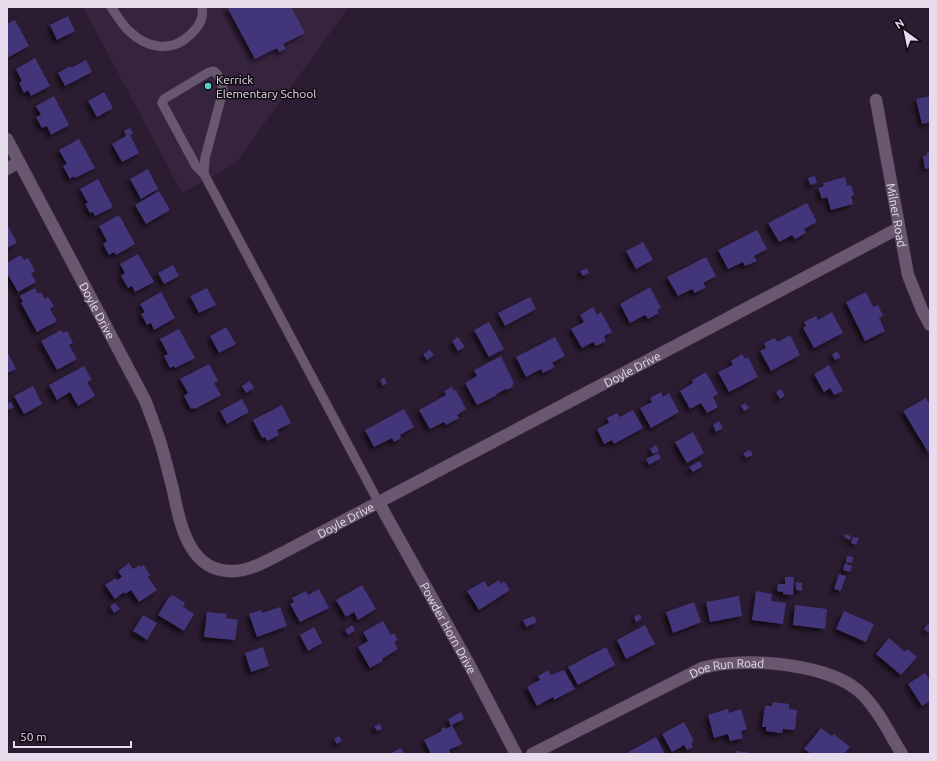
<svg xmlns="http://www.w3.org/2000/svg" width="937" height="761" font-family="Ubuntu,sans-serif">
<defs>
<filter id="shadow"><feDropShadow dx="-3.5" dy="3.5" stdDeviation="2" flood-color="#0009"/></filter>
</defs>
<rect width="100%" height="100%" fill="#2b1c31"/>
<!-- built -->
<path fill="#36233e" d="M83 7H349L235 164 182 193Z"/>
<!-- building -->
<g fill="#43347a" filter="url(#shadow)">
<path d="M227 7H291L305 33 283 44 286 49 279 52 277 48 255 59Z"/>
<path d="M68 16 75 31 57 40 50 25Z"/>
<path d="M15 20 29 46 7 58V24Z"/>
<path d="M35 58 50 86 31 96 28 90 24 93 19 83 22 81 16 69Z"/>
<path d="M86 60 92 72 65 86 58 73 70 66 71 68Z"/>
<path d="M104 92 113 108 97 117 88 101Z"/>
<path d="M54 96 69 125 51 135 47 126 42 128 36 117 41 115 36 106Z"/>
<path d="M930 96V122L922 124 916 99Z"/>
<path d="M130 128 133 133 130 135 139 153 122 162 112 144 126 136 124 131Z"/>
<path d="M79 139 95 168 75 178 74 176 70 179 63 166 67 164 59 150Z"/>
<path d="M927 152H930V168L925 169 923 156 927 155Z"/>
<path d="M148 169 158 189 141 199 130 179Z"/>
<path d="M815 176 817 183 810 185 808 178Z"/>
<path d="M845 177 847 186 851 185 854 195 851 196 853 204 831 210 827 197 822 199 818 188 824 186 823 183Z"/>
<path d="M98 179 113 207 95 216 93 212 90 213 85 204 88 203 80 189Z"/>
<path d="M159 191 170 210 146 224 135 205Z"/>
<path d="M807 203 817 222 804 229 806 233 795 239 792 235 779 242 768 223Z"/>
<path d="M119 215 135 244 116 255 114 252 109 255 103 244 107 241 99 226Z"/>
<path d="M7 224 17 243 7 248Z"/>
<path d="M757 230 767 249 754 256 757 261 745 266 743 262 728 269 718 250Z"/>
<path d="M643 242 653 260 636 269 626 251Z"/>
<path d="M138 254 154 282 135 292 132 286 128 288 121 276 125 273 120 264Z"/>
<path d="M21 255 24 260 28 258 35 271 31 273 36 282 18 292 7 273V263Z"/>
<path d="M706 257 716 276 703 283 706 287 695 293 692 289 678 296 667 277Z"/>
<path d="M173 265 179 276 164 284 158 273Z"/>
<path d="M587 268 589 273 583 276 580 271Z"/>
<path d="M650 287 661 308 657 310 659 313 648 319 645 315 630 323 620 304Z"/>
<path d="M35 288 38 294 41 292 45 299 48 297 54 306 50 309 57 321 37 332 21 303 23 302 20 296Z"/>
<path d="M207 288 216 305 199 313 190 296Z"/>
<path d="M161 292 175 318 154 330 151 323 147 325 141 314 145 312 140 304Z"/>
<path d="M866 292 873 307 878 305 883 316 879 318 885 331 865 341 846 302Z"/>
<path d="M530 297 536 309 505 326 498 313Z"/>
<path d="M593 307 597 315 601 312 612 332 604 336 606 341 596 346 593 342 582 348 571 329 584 322 580 315Z"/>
<path d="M832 312 843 333 814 348 803 328 806 326 804 322 816 316 818 320Z"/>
<path d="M489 322 504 349 489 357 474 330Z"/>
<path d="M226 327 236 344 219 353 210 336Z"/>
<path d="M179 329 195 358 175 368 174 366 170 368 164 356 168 354 160 339Z"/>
<path d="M61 330 63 333 67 331 73 343 69 345 77 359 57 370 41 341Z"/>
<path d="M790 335 800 355 771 371 760 351 766 348 764 343 775 338 777 342Z"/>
<path d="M458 337 465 347 458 351 452 341Z"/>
<path d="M555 337 565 356 552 363 555 367 543 373 541 369 526 377 516 357Z"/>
<path d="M430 350 434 355 427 360 423 354Z"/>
<path d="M7 351 16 369 7 373Z"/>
<path d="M837 351 841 357 835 360 832 355Z"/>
<path d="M742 354 745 359 748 357 758 377 729 392 718 372 733 365 731 361Z"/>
<path d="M501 356 514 383 512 384 514 386 506 390V389L496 394 497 395 477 405 465 383 477 376 474 370Z"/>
<path d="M209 364 218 381 214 383 221 395 195 409 194 408 191 409 184 396 188 393 180 379Z"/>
<path d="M829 365 843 391 834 395 830 388 824 392 814 374Z"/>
<path d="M84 366 92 380 87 382 95 396 78 406 70 392 57 400 49 385Z"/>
<path d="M706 372 718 394 713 397 718 407 707 413 701 403 690 409 680 391 693 383 692 380Z"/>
<path d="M384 377 387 383 383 386 380 380Z"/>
<path d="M250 381 254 388 246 393 242 386Z"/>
<path d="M33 386 42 404 24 414 14 396Z"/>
<path d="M452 387 454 391 456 390 466 409 457 415 459 418 446 425 444 422 430 429 419 410 446 395 444 391Z"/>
<path d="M781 389 785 396 780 399 776 392Z"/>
<path d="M661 392 663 397 669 393 679 412 651 428 640 408 652 402 650 398Z"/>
<path d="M926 398 930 405V455L903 411Z"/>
<path d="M242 399 249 412 227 424 220 411Z"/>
<path d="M11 402 14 407 9 410 7 404Z"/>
<path d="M745 403 749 408 744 411 741 406Z"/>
<path d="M282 405 291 423 277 430 279 435 267 441 265 437 262 438 253 420Z"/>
<path d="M404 409 414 427 400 435 401 438 394 442 392 438 374 447 365 430Z"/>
<path d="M633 410 643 428 614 444 612 440 604 444 597 429 609 423 607 418 617 413 620 417Z"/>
<path d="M719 421 723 428 716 432 713 425Z"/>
<path d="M693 432 704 453 687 463 675 442Z"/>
<path d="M656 445 659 451 653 454 650 449Z"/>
<path d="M750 450 753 455 746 458 743 453Z"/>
<path d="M658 453 661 458 649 465 646 459Z"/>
<path d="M699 461 703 466 693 472 689 467Z"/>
<path d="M845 534 851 536 850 540 844 537Z"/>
<path d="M853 537 859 538 856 545 851 543Z"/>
<path d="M847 556 853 557 852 563 846 562Z"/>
<path d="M129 563 133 569 140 565 141 567 144 565 150 575 148 577 157 590 139 602 131 590 125 594 124 592 115 599 105 585 116 578 117 580 122 577 118 571Z"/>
<path d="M845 563 852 566 850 572 843 570Z"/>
<path d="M839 574 846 576 841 591 834 589Z"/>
<path d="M785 577H794L793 595 783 594V592L777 591 778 584H785Z"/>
<path d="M499 580 501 584 504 581 510 590 479 610 467 591 484 581 488 587Z"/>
<path d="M796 582 802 583V591L796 590Z"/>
<path d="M362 585 376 609 358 620 354 612 346 617 336 600Z"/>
<path d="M319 589 329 608 300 622 290 604 294 602 292 598 306 591 308 595Z"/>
<path d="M756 591 772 594 771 601 786 603 783 624 752 620Z"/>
<path d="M172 595 185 603 183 607 194 614 184 631 158 615 169 597 170 598Z"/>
<path d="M739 596 742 616 710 622 706 602Z"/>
<path d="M694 602 701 622 673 633 666 612Z"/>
<path d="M115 603 120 609 114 613 110 606Z"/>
<path d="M795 605 827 609 825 629 793 625Z"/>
<path d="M280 607 287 626 257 637 249 614 261 610 262 613Z"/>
<path d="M844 611 874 624 866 642 836 629Z"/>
<path d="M207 612 227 614 226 618 238 620 235 640 204 637Z"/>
<path d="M639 614 642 618 636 622 634 617Z"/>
<path d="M143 615 157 623 147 640 133 631Z"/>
<path d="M534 616 537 622 526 627 523 620Z"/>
<path d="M383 621 391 635 394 633 398 640 394 642 398 649 382 659 383 661 370 668 358 647 368 641 363 632Z"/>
<path d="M928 624 930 626V634L924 629Z"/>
<path d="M352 625 355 630 348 635 345 630Z"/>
<path d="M645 625 655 644 626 659 617 640Z"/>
<path d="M314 627 322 643 308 651 300 635Z"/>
<path d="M889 638 905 652 907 649 917 657 901 675 876 654Z"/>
<path d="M263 647 269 666 251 672 245 653Z"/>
<path d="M606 647 615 665 578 685 568 667Z"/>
<path d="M548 670 551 675 564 670 575 689 554 700 553 697 537 706 527 687 540 680 538 676Z"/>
<path d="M925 673 930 681V701L922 706 908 684Z"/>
<path d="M773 702 789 704V709L797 710 795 730 783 729 782 733 766 731V727H762L765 706H772Z"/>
<path d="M728 709 729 713 741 709 747 729 741 731 743 738 730 741 728 734 714 738 708 715Z"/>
<path d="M461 712 464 719 452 725 462 744 449 750 451 754H431L424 740 442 731 441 729 445 727 446 729 451 726 448 719Z"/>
<path d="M684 722 694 741 691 742 693 747 687 750 684 745 672 752 662 734Z"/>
<path d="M380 724 382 729 377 731 374 726Z"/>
<path d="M821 728 832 736 834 734 850 747 844 754H811L804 749Z"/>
<path d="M339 736 342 741 337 744 334 739Z"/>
<path d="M656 737 665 754H629L628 752Z"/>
<path d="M401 748 404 754H389Z"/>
<path d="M736 751 751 753 750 754H736Z"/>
</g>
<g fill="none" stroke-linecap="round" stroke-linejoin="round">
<defs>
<g id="lane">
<path d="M111 7C116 14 121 23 128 30 146 48 171 54 191 34 199 26 204 19 202 7"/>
<path d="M213 71C220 74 222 84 223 91L205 158 204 174 196 166 162 103 164 99 209 72Z"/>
<path d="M204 174 379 503"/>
</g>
<g id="street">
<path id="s1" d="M876 100 908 275 922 310 930 325"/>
<path id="s2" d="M7 139 145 400C152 418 159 436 164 455 167 467 170 478 173 490 180 524 189 574 235 571 253 570 272 558 288 550L899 228"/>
<path d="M7 169 19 162"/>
<path id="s3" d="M379 503 470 666 516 754"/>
<path id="s4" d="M532 754 702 668C743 656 833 663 863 695 879 711 890 735 902 754"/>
</g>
</defs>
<!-- lane casing -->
<use href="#lane" stroke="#46394b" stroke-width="10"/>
<!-- street casing -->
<use href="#street" stroke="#46394b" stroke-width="13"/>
<!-- lane -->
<use href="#lane" stroke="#695770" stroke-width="9"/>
<!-- street -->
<use href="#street" stroke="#695770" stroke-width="12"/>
</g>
<!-- markers -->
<circle fill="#5acebd" stroke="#100913" stroke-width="1.5" cx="208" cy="86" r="4"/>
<g text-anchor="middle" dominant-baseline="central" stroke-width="3" stroke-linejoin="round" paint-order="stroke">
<!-- poi labels -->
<g font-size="12" fill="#e6dceb" stroke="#100913" text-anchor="start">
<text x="216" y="79">Kerrick<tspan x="216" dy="14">Elementary School</tspan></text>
</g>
<!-- street labels -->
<g font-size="12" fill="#e6dceb" stroke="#100913">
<text stroke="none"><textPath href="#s1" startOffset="117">Milner Road</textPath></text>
<text stroke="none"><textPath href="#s2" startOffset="194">Doyle Drive</textPath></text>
<text stroke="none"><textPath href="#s2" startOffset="949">Doyle Drive</textPath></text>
<text stroke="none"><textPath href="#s2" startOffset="625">Doyle Drive</textPath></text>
<text stroke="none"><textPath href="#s3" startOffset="143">Powder Horn Drive</textPath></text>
<text stroke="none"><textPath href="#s4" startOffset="215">Doe Run Road</textPath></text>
</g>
</g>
<!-- border -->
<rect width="937" height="761" fill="none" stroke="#e6dceb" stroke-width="16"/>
<!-- north arrow -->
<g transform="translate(905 32) rotate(327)" stroke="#100913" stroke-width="3" paint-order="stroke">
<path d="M0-3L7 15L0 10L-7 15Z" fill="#e6dceb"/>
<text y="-6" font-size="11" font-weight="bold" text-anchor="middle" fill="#e6dceb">N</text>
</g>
<!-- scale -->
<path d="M14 741v6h117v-6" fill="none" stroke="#e6dceb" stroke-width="2"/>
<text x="20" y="741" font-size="12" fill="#e6dceb" stroke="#100913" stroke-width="3" paint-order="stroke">50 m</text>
</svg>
